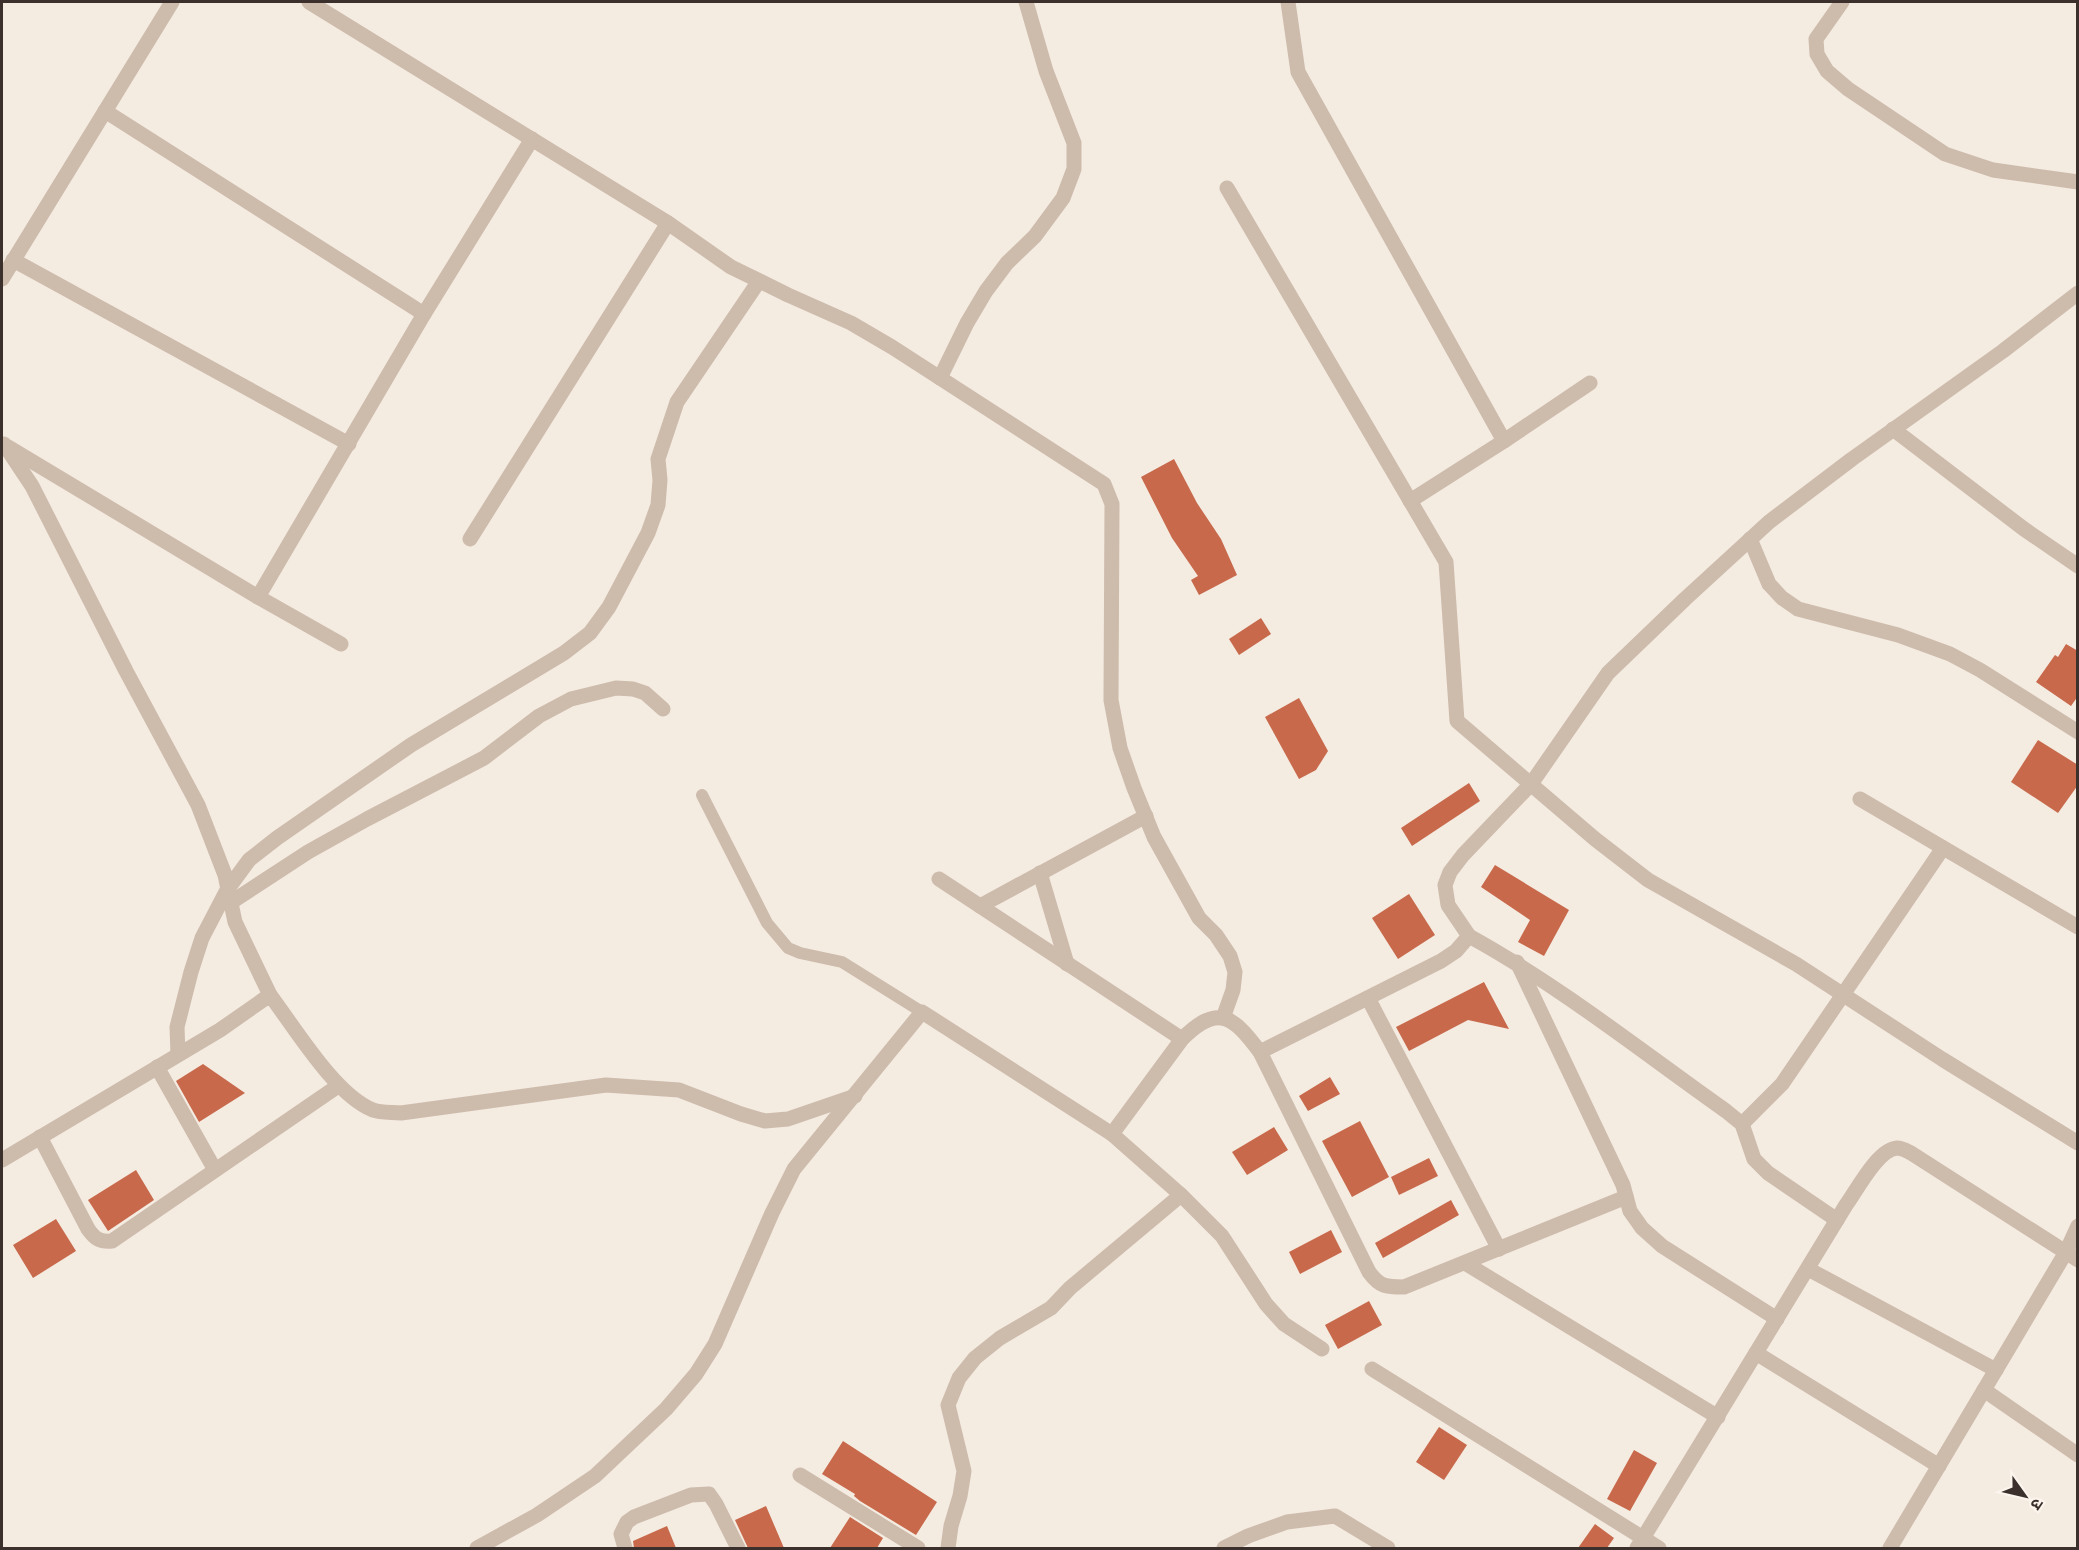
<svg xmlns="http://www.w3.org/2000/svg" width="2079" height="1550" font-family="'Alegreya Sans','Noto Sans Devanagari',sans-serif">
<rect width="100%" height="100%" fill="#f4ebe1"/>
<!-- building -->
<g fill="#c8694b">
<path d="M1174 459 1197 503 1221 539 1237 575 1199 595 1191 580 1198 576 1172 538 1141 477Z"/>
<path d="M1261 618 1271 634 1239 655 1229 639Z"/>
<path d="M2066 644 2078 651V696L2071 706 2036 682 2055 655 2058 657Z"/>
<path d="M1299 698 1328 751 1316 770 1299 779 1265 717Z"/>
<path d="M2038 740 2078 765V785L2058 813 2011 782Z"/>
<path d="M1469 783 1480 801 1412 846 1401 828Z"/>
<path d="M1495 865 1569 910 1544 956 1518 942 1530 920 1481 887Z"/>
<path d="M1409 894 1435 935 1398 959 1372 918Z"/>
<path d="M1484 982 1509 1029 1468 1020 1409 1051 1396 1027Z"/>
<path d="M203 1064 245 1093 199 1122 176 1081Z"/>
<path d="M1330 1077 1340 1094 1308 1111 1299 1096Z"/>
<path d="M1360 1121 1389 1177 1352 1197 1322 1141Z"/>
<path d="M1274 1127 1288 1150 1247 1175 1232 1152Z"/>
<path d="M1429 1158 1438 1176 1399 1195 1391 1177Z"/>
<path d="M136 1170 154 1200 108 1231 88 1200Z"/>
<path d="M1451 1200 1459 1215 1383 1258 1375 1243Z"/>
<path d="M56 1219 76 1251 33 1278 13 1245Z"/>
<path d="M1331 1230 1342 1252 1300 1274 1289 1252Z"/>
<path d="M1369 1301 1382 1325 1338 1349 1325 1325Z"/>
<path d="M1439 1427 1467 1445 1444 1480 1416 1462Z"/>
<path d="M843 1441 937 1502 916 1535 860 1501 854 1496 855 1494 822 1474Z"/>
<path d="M1634 1450 1657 1463 1630 1511 1607 1499Z"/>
<path d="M766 1506 784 1548H748L735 1520Z"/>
<path d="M850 1517 883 1538 877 1548H830Z"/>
<path d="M1595 1524 1614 1538 1607 1548H1578Z"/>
<path d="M667 1526 676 1548H634L633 1541Z"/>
</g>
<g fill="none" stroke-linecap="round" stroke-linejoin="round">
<!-- lane -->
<path stroke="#cdbbac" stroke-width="12" d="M702 795 767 923 788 948 800 953 842 962 922 1012"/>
<!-- street -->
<g stroke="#cdbbac" stroke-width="15">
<path d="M309 2 668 223 731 267 788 295 851 323 892 347 1104 484 1112 504 1111 700 1120 748 1134 788 1154 837 1199 918 1216 935 1230 956 1235 972 1233 990 1223 1018"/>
<path d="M1288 2 1298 72 1504 441"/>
<path d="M1842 2 1816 39 1817 54 1827 71 1848 89 1945 154 1993 170 2078 182"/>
<path d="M105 111 424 314"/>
<path d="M1227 188 1446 562 1457 721 1595 839 1648 880 1796 964 1942 1059 2078 1143"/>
<path d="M13 260 349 444"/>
<path d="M2 279 172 2"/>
<path d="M940 378 967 323 986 291 1007 263 1035 236 1063 198 1074 169V143L1046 71 1026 2"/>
<path d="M1893 429 2024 529 2078 566"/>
<path d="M4 444 32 486 126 671 198 805 225 875 235 922 270 995"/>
<path d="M8 447 258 597 341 644"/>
<path d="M1410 501 1504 441 1590 383"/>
<path d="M470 539 668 223"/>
<path d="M1750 539 1769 584 1782 598 1798 609 1898 635 1950 654 1980 670 2078 732"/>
<path d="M258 597 424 314 532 139"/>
<path d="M1860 799 2078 927"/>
<path d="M1040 873 1067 964"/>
<path d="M939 879 1182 1039"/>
<path d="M230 903 308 852 367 819 484 758 539 716 571 699 616 688 633 689 645 693 663 709"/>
<path d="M980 906 1146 816"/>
<path d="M1469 936C1560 986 1641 1051 1726 1111L1742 1124 1754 1159 1768 1173 1837 1220"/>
<path d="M1517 962 1623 1185 1630 1211 1642 1228 1662 1246 1777 1319"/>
<path d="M1368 998 1499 1249"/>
<path d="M1260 1052 1441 961 1456 951 1469 936 1448 905 1445 885 1450 872 1463 855 1531 784 1608 673 1685 599 1769 522 1852 459 2003 351 2078 293"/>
<path d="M178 1054 177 1027 191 972 202 938 227 890 249 860 277 838 411 745 564 653 590 633 609 607 648 533 658 505 660 480 658 459 677 402 759 281"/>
<path d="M157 1067 215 1170"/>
<path d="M1742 1124 1782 1084 1943 848"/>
<path d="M1112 1134 1181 1195 1222 1236 1266 1304 1284 1324 1322 1349"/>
<path d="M40 1137 88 1229C95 1239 100 1242 112 1241L338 1086"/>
<path d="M2 1160 220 1030 270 995C295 1028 335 1095 373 1110 381 1113 392 1112 401 1113L606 1085 679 1090 741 1114 765 1121 788 1119 855 1096"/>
<path d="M1465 1263 1718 1417"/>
<path d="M1808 1269 1996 1370"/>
<path d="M1756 1353 1939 1466"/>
<path d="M1372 1369 1659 1548"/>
<path d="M1984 1390 2078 1455"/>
<path d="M800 1475 918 1548"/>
<path d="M477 1548 537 1515 595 1476 666 1409 696 1374 715 1344 772 1213 794 1169 922 1012 1112 1134 1182 1039C1218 1003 1233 1016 1260 1052L1369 1272C1380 1287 1386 1287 1404 1287L1626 1197"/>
<path d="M625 1548 621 1534 627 1522 634 1517 691 1495 709 1494 716 1504 738 1548"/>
<path d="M948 1548 951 1526 960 1496 964 1471 948 1405 959 1378 975 1358 1000 1338 1051 1308 1070 1288 1181 1195"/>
<path d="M1224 1548 1248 1536 1287 1522 1335 1516 1388 1548"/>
<path d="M1637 1548 1846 1205C1857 1190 1878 1149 1897 1148 1902 1148 1907 1151 1911 1153L2078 1260"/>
<path d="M1890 1548 2066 1252 2078 1226"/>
</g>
</g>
<!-- border -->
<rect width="2079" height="1550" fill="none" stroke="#3b302b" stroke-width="6"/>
<!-- north arrow -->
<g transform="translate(2025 1496) rotate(124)" stroke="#fbf5ee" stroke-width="4.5" paint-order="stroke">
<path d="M0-4.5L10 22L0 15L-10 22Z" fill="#3b302b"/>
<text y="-9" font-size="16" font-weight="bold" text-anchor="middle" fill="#3b302b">उ</text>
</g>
</svg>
